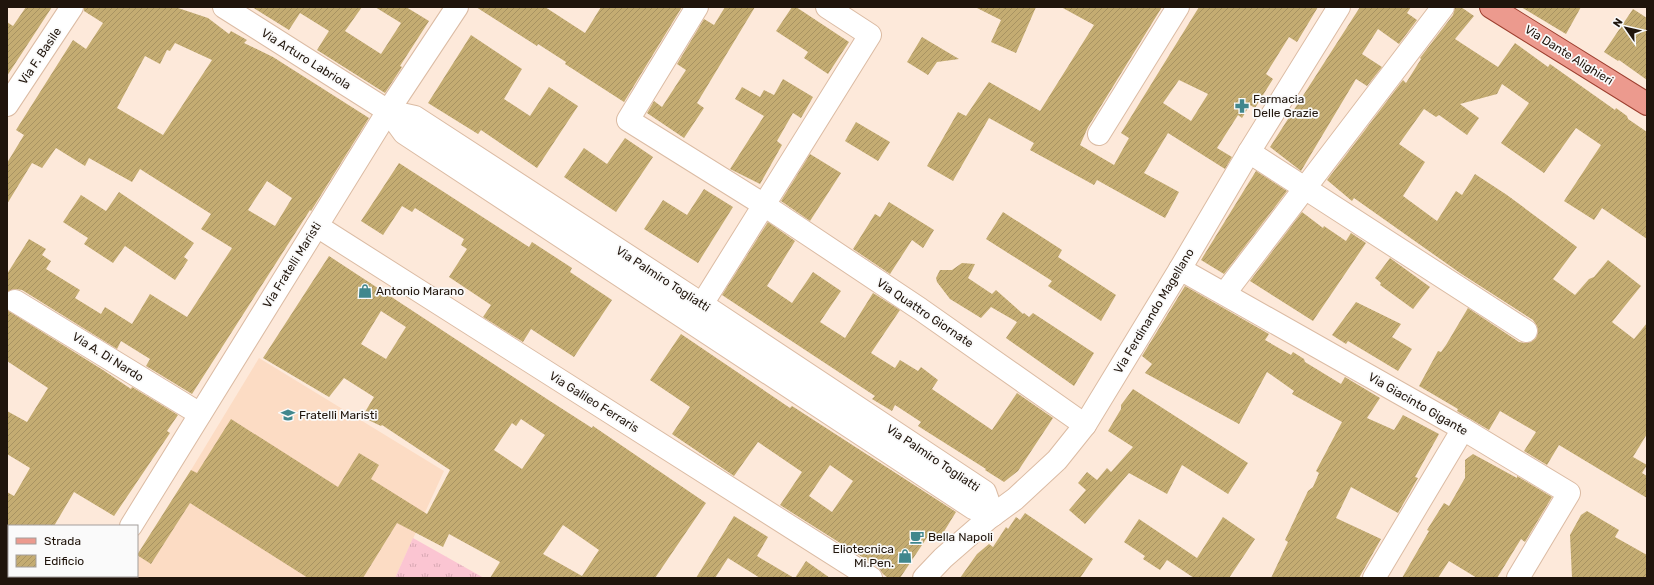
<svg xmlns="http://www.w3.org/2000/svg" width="1654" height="585" font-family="Rubik,sans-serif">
<defs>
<pattern id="grass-tufts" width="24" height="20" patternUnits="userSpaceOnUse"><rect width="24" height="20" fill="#fbc5d2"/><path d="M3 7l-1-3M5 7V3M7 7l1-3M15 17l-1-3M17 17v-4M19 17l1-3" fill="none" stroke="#d7a8b3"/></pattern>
<pattern id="building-hatch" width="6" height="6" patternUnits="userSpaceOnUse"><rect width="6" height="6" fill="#c4ac72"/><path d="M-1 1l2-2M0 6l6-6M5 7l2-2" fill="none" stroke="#a89362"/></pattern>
</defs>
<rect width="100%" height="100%" fill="#fde9da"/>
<!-- built -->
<path fill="#fcdcc4" d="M259 358 444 471 395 578H125L126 576H137V559Z"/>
<!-- grass -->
<path fill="url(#grass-tufts)" d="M413 538 484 578H395Z"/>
<!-- building -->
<g fill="url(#building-hatch)" fill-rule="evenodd">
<path d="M26 7H52L7 76V22L13 26Z"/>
<path d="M84 7H175L208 18 229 34 231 31 247 40 244 43 273 57 369 118 311 211 310 210 192 394 146 366 150 359 121 341 117 349 22 290 15 289 7 292V274L29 239 46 249 42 255 51 261 46 269 80 290 75 298 101 314 105 307 132 324 150 294 187 317 232 248 201 229 211 214 140 169 132 182 89 158 85 166 56 148 42 168 32 163 7 204V163L24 135 16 130 73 40 86 49 103 23 84 11ZM175 43 212 60 163 135 117 108 145 56 160 64 167 50 170 51ZM267 181 292 198 275 226 248 210Z"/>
<path d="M252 7H362L345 31 381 54 401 23 375 7H406L429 21 400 66 402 67 385 93 317 50 329 31 300 13 289 30Z"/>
<path d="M476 7H545L585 33 601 7H682L624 102 565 64 566 62 538 44 537 46Z"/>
<path d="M725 7H755L697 103 704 108 684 138 647 113 654 101 662 107 686 70 677 64 704 19 714 25Z"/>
<path d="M792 7H796L849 42 828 74 804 58 808 52 776 31Z"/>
<path d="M975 7H1036L1016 53 991 42 1001 20Z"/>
<path d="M1061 7H1162L1088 127 1080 145 1114 165 1129 138 1121 133 1199 7H1318L1297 42 1289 37 1266 74 1273 79 1255 108 1250 105 1242 118 1238 115 1217 148 1232 157 1225 169 1168 133 1144 173 1179 192 1165 218 1097 180 1094 185 1030 150 1034 143 989 118 953 181 927 166 958 112 966 116 989 82 1040 111 1094 25ZM1179 80 1208 94 1191 121 1163 103Z"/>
<path d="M1360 7H1411L1407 13 1417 20 1399 44 1378 29 1362 54 1382 67 1367 86 1356 79 1301 171 1270 147Z"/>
<path d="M1455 7H1461L1474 16 1455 39 1498 67 1515 43 1548 67 1550 64 1615 110 1616 108 1627 116 1628 119 1647 132V239L1602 208 1594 220 1564 201 1601 145 1576 128 1544 173 1501 143 1529 103 1502 84 1497 94 1460 104 1479 118 1467 135 1439 115 1436 117 1424 109 1399 144 1425 162 1403 196 1437 221 1456 191 1462 195 1475 174 1507 195 1577 247 1553 279 1575 295 1589 279 1594 277 1608 260 1641 286 1612 322 1634 339 1647 323V434L1633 457 1647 465 1642 473 1647 476V498L1559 445 1547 465 1524 451 1536 432 1500 411 1489 430 1457 411 1458 409 1419 386 1438 351 1441 352 1446 345 1468 308 1519 342 1525 343 1531 342 1536 338 1538 332 1537 326 1533 320 1460 273 1354 198 1352 201 1327 180 1403 80 1406 83 1421 59 1420 58 1453 15Z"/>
<path d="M1521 7H1581L1566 34Z"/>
<path d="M1633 9 1647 18V80L1619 60 1618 61 1604 52Z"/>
<path d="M471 35 522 69 504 99 530 116 549 87 578 106 537 168 481 130 478 134 428 103Z"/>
<path d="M922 37 959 59 937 62 928 75 907 62Z"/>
<path d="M783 79 813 97 801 118 793 113 777 141 782 145 760 184 730 169 764 116 735 99 742 87 760 97 764 90 774 95Z"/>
<path d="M856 122 890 142 878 161 845 141Z"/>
<path d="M625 138 653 157 616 212 564 177 584 148 607 164Z"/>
<path d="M810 154 841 173 810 221 781 201Z"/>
<path d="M399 163 529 247 532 242 572 268 570 272 612 300 574 357 531 329 523 342 483 317 491 305 449 277 467 249 461 245 464 239 415 208 412 212 402 206 383 235 361 221Z"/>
<path d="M1256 171 1287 191 1224 274 1201 260Z"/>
<path d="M704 189 733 207 698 263 644 229 663 200 687 215Z"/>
<path d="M119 192 194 243 184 257 188 260 175 280 125 246 113 263 84 244 88 238 63 222 81 195 106 211Z"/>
<path d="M889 202 934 230 923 248 912 240 890 274 853 249 875 214 880 217Z"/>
<path d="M1003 212 1062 250 1058 257 1116 295 1101 321 1048 286 1052 281 986 239Z"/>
<path d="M1302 212 1323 228 1324 226 1346 241 1351 233 1366 243 1313 321 1250 281Z"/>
<path d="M768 222 795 241 767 286 792 303 813 272 841 291 820 322 845 338 873 293 900 310 871 353 895 368 900 360 918 371 921 367 938 380 932 389 992 430 1017 393 1053 418 1018 471 1004 482 985 470 986 469 918 426 921 422 895 405 892 411 872 399 875 396 722 295Z"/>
<path d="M329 256 550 401 592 428 593 426 706 503 655 578H490L500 562 449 534 443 547 397 523 363 578H308L190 503 151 564 137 555 191 470 197 473 231 419 338 487 359 453 379 465 371 479 427 514 450 470 382 425 381 426 362 417 374 397 344 378 329 397 263 358ZM381 311 406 327 386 359 361 344ZM521 419 545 435 522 469 494 450 512 423 516 426ZM563 525 599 550 582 576 543 554Z"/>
<path d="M1390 258 1430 287 1413 309 1380 285 1381 283 1375 278Z"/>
<path d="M962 263 975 264 968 278 992 294 996 290 1023 314 1024 313 1029 317 1033 313 1094 353 1074 386 1006 338 1017 322 991 307 981 318 950 299 937 282 936 278 940 270H952Z"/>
<path d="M1185 286 1269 334 1265 340 1291 355 1293 352 1304 359 1305 362 1341 384 1345 377 1380 398 1367 418 1394 430 1403 415 1439 434 1415 477 1418 478 1398 513 1351 487 1336 518 1381 539 1359 578H1271L1288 542 1285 540 1308 491 1313 487 1319 473 1316 471 1342 422 1292 394 1294 391 1267 372 1239 424 1145 373 1152 364 1142 356Z"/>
<path d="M1356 302 1401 324 1392 337 1412 349 1398 371 1348 341 1346 344 1332 335Z"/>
<path d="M7 310 103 370 131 389 132 387 178 415 167 431 170 433 114 516 74 492 54 526H7V492L14 496 30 468 7 454V411L27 422 48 388 7 361Z"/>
<path d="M681 334 790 408 792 406 956 512 940 538 930 533 900 578H888L883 574 878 567 780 505 802 472 758 442 734 476 672 434 690 407 650 380ZM830 465 853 481 832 512 809 496Z"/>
<path d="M1133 389 1248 463 1228 494 1182 465 1167 494 1129 473 1085 524 1069 510 1086 490 1078 483 1087 472 1097 480 1107 468 1111 472 1133 447 1108 431 1121 409V405Z"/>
<path d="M1473 454 1517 478V476L1552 497 1525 542 1521 539 1497 578H1477L1449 561 1438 578H1402L1429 531 1427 530 1444 503 1449 506 1465 478V460Z"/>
<path d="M1587 511 1619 530 1615 537 1647 555V578H1572L1570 535 1581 515Z"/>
<path d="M1025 513 1093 559 1080 578H960L977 554 989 544 993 547 1006 527 1008 529 1016 517 1020 520Z"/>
<path d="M734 516 768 537 757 556 794 578H760L728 558 715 578H696Z"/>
<path d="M1223 517 1255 539 1229 578H1194L1167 560 1160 570 1143 559 1145 556 1124 542 1139 519 1197 558Z"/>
<path d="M806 561 830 578H795Z"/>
</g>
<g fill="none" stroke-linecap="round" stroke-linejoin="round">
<defs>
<g id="minor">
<path d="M224 7 388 111 415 117 702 304 985 492 993 515"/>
<path d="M697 7 628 120 764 205 920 309 1085 425"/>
<path d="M7 105 72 7"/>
<path d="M388 111 404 133 973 508 993 515"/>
<path d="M1099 134 1178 7"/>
<path d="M1249 152 1526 331"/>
<path d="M317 226 871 578"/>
<path d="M1180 269 1463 429 1569 493 1518 578"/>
<path d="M1225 293 1443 7"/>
<path d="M15 301 200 414"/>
<path d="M694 317 870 35 827 7"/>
<path d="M131 526 388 111 457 7"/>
<path d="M99 578 100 576"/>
<path d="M924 578 943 558 989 518 1015 499 1057 460 1085 425 1180 269 1249 152 1339 7"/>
<path d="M1374 578 1463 429"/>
</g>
<path id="major" d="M1491 7 1647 104"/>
</defs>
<!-- minor casing -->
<use href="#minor" stroke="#dbbba3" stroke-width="24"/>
<!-- major casing -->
<use href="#major" stroke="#9d3f2f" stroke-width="24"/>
<!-- minor -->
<use href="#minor" stroke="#fff" stroke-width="22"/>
<!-- major -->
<use href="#major" stroke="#ec9a8e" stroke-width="22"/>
</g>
<!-- icons -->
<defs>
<symbol id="pharmacy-bare" viewBox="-9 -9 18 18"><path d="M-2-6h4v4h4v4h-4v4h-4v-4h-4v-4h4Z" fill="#40878d" stroke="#fafafa" stroke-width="2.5" paint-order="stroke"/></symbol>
<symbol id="shop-bare" viewBox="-9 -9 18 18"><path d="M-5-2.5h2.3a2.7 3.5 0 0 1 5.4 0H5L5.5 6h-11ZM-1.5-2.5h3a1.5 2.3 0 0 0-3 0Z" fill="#40878d" stroke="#fafafa" stroke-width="2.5" paint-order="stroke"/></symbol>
<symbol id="school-bare" viewBox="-9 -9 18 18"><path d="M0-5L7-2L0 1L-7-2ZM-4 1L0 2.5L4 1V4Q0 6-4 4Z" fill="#40878d" stroke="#fafafa" stroke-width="2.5" paint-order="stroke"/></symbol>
<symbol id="cafe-bare" viewBox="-9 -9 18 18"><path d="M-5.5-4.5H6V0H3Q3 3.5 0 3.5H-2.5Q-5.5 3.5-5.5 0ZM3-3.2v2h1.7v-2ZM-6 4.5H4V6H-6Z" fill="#40878d" stroke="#fafafa" stroke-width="2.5" paint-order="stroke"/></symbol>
</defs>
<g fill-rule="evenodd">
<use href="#pharmacy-bare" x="1232" y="96" width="20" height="20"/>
<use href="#shop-bare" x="355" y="281" width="20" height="20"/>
<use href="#school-bare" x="278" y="405" width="20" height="20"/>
<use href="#cafe-bare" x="907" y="527" width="20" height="20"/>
<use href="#shop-bare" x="895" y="546" width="20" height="20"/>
</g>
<g text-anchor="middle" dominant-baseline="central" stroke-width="3.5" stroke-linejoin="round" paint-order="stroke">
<!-- street labels -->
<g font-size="12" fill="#20150c" stroke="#fafafa">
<text transform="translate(1569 55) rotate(32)">Via Dante Alighieri</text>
<text transform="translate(40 56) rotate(-56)">Via F. Basile</text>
<text transform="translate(306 59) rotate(32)">Via Arturo Labriola</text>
<text transform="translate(292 265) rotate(-58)">Via Fratelli Maristi</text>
<text transform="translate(663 279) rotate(33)">Via Palmiro Togliatti</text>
<text transform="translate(1154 311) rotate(-59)">Via Ferdinando Magellano</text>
<text transform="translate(925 313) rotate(34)">Via Quattro Giornate</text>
<text transform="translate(108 357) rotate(32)">Via A. Di Nardo</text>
<text transform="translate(594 402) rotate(32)">Via Galileo Ferraris</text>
<text transform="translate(1418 404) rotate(30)">Via Giacinto Gigante</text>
<text transform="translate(933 458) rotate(34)">Via Palmiro Togliatti</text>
</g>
<!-- poi labels -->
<g font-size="12" fill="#20150c" stroke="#fafafa" text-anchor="start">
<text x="1253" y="99">Farmacia<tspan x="1253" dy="14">Delle Grazie</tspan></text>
<text x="376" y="291">Antonio Marano</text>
<text x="299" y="415">Fratelli Maristi</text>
<text x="928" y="537">Bella Napoli</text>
<text x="894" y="549" text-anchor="end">Eliotecnica<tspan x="894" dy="14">Mi.Pen.</tspan></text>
</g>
</g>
<!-- border -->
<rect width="1654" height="585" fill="none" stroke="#20150c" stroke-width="16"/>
<!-- legend -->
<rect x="8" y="525" width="130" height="52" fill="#fafafa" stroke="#a39e9b"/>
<rect x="16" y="538" width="20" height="6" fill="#ec9a8e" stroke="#a39e9b"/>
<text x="44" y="545" font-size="12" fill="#20150c">Strada</text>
<rect x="16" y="555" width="20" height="12" fill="url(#building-hatch)" stroke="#a39e9b"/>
<text x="44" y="565" font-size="12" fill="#20150c">Edificio</text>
<!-- north arrow -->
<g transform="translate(1626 28) rotate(304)" stroke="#fafafa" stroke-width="3" paint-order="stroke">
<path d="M0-3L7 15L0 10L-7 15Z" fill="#20150c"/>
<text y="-6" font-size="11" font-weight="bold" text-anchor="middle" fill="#20150c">N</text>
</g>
</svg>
